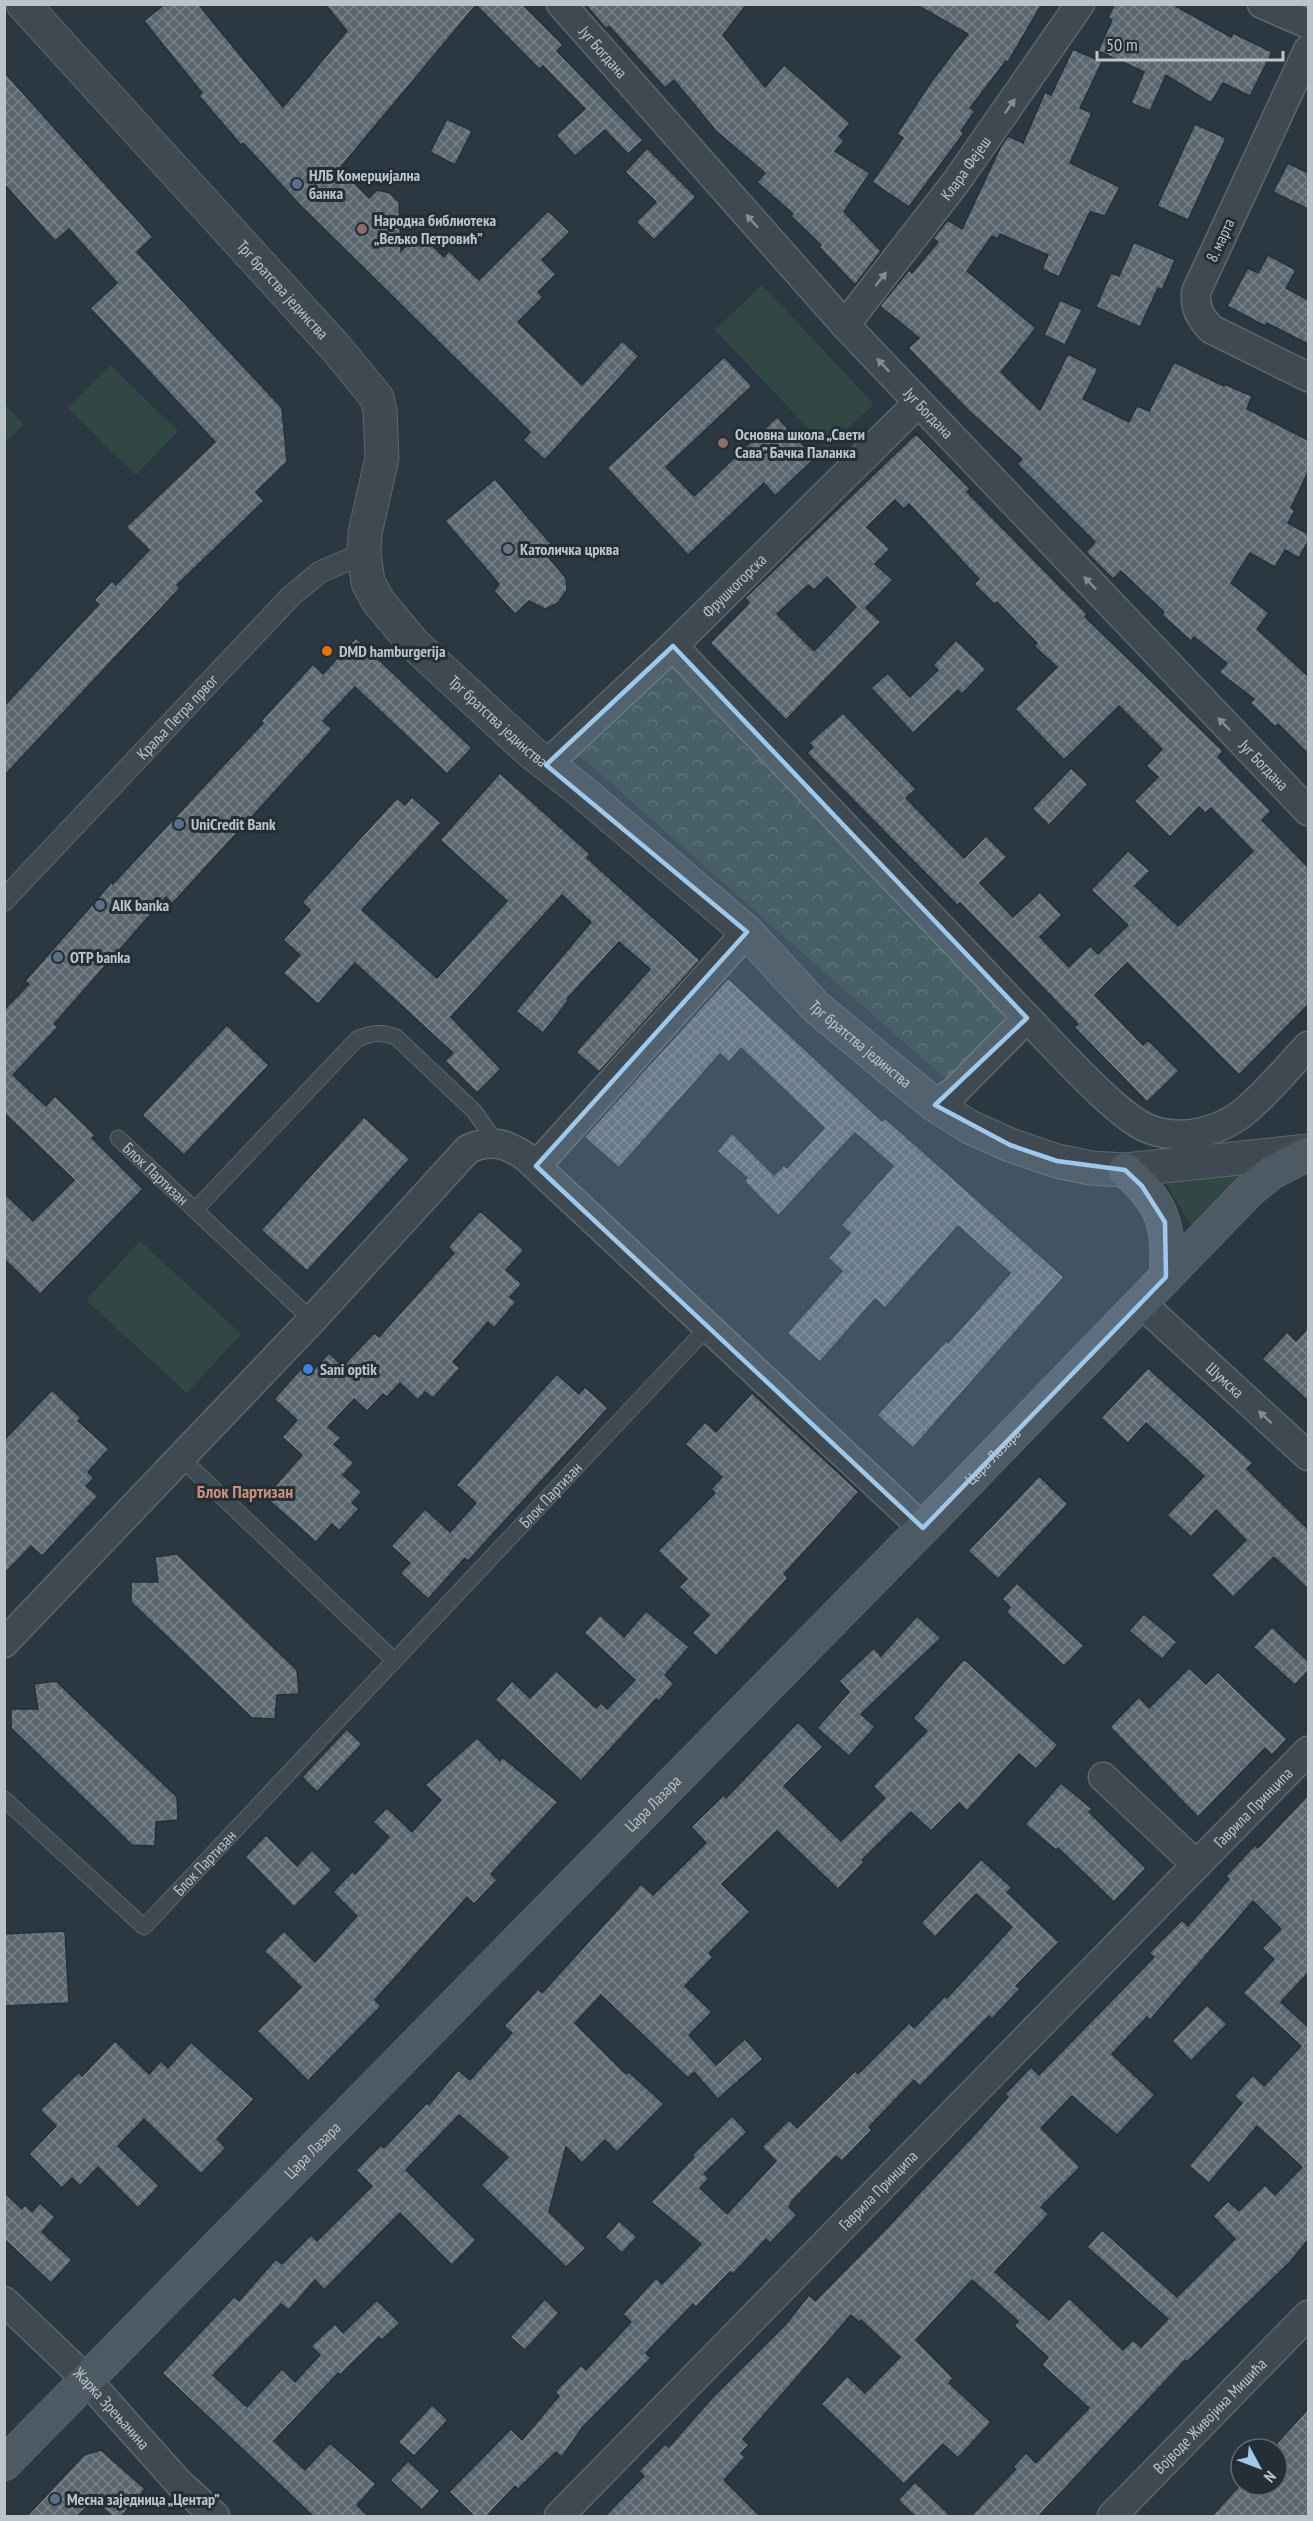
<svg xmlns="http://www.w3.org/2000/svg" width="1313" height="2521" font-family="'PT Sans Narrow',sans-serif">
<defs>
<pattern id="park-crowns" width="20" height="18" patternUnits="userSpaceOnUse" patternTransform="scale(1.5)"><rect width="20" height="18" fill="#314744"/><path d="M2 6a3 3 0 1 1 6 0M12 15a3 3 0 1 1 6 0" fill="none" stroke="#4d605e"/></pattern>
<pattern id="building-cross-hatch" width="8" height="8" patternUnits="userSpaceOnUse" patternTransform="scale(1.5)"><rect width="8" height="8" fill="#5a6670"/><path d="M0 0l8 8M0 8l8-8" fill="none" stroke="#778189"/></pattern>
</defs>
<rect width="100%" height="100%" fill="#2b3841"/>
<!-- grass -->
<g fill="#314744">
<path d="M762 285 874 404 827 448 715 330Z"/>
<path d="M110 365 178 431 136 475 68 408Z"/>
<path d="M5 404 24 425 5 442Z"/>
<path d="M1235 1171 1245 1180 1195 1233 1167 1185V1178Z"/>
<path d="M140 1241 241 1334 187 1393 86 1300Z"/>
</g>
<!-- park -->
<path fill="url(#park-crowns)" d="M675 666 1011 1021 949 1082 578 754Z"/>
<!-- building -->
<g fill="url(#building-cross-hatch)" stroke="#263038" stroke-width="1.5" fill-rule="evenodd">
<path d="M165 4H198L283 107 347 31 325 4H522L563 45 557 51 643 140 628 154 605 130 575 156 556 135 585 109 543 66 539 69 476 5 340 168 369 198 377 190 390 193 399 202 401 251 419 233 444 257 449 251 479 280 548 211 570 232 542 260 556 274 538 292 543 297 518 322 582 385 622 341 639 356 545 460 523 440 530 432 300 205 243 143 241 145 199 96 202 93 144 21Z"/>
<path d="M585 4H747L723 35 765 87 784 65 850 123 839 136 844 141 835 151 870 173 844 212 881 251 855 285 819 247 821 245 791 216 793 214 757 182 765 173 716 131 674 80 665 88 609 26 606 29Z"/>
<path d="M915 4H1042L1008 62 1006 61 970 108 975 111 961 131 964 133 909 207 872 182 903 138 897 134 931 82 968 34Z"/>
<path d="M1115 4H1172L1231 37 1233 33 1272 52 1250 96 1223 83 1211 103 1166 75 1150 111 1131 103 1144 72 1098 51 1112 20 1108 17Z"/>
<path d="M1073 49 1102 62 1080 108 1092 113 1070 163 1120 187 1105 216 1090 212 1059 277 1042 269 1048 255 1000 234 998 239 992 236 967 271 1036 328 1001 372 1040 410 1068 354 1098 369 1083 399 1129 422 1137 406 1149 411 1174 362 1224 386V384L1252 396 1247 409 1308 440V472L1291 508 1295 510 1288 523 1308 534V541L1299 558 1285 550 1275 567 1250 553 1231 583 1269 613 1257 629 1308 676V754L1278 724 1275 727 1250 703 1254 699 1219 672 1227 663 1194 637 1191 641 1162 615 1164 612 1121 571 1113 579 1086 552 1095 542 1017 464 1022 459 968 410 908 348 919 338 880 306 909 270 912 273 938 242 933 238 948 220 962 229 1001 146 1008 136 1023 143 1045 92 1051 95Z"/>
<path d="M4 72 153 237 137 252 282 408 287 462 256 492 264 501 177 585 180 588 4 776V706L99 604 94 600 112 581 116 585 149 550 126 527 215 442 90 308 117 283 69 229 55 241 4 184Z"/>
<path d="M447 119 472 131 455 165 430 152Z"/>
<path d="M1195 124 1226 138 1188 220 1157 206Z"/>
<path d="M647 148 696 197 654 240 636 222 656 202 625 172Z"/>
<path d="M1288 163 1308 173V209L1273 192Z"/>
<path d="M1134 242 1175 260 1162 290 1158 288 1140 327 1096 307 1111 273 1119 276Z"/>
<path d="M1268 255 1296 270 1286 288 1308 300V344L1267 323 1265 326 1227 306 1248 268 1258 273Z"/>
<path d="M1060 300 1082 310 1065 345 1044 335Z"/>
<path d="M724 357 752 386 666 467 694 496 777 417 815 458 775 496 764 483 688 555 607 468Z"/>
<path d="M916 434 970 489 967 492 1087 614 1085 617 1223 751 1218 757 1271 811 1262 820 1308 867V1005L1239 1075 1127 963 1095 995 1143 1045 1148 1040 1179 1071 1147 1102 1074 1027 1078 1024 1016 960 960 903 957 905 807 753 813 747 809 743 843 713 916 789 906 798 964 858 986 836 1007 857 980 883 1013 917 1040 892 1062 915 1040 937 1069 967 1090 946 1098 954 1128 925 1091 890 1128 851 1150 871 1135 886 1178 926 1253 851 1211 808 1205 813 1199 807 1170 837 1134 801 1158 777 1146 766 1162 749 1119 706 1064 760 1015 709 1057 667 1034 646 1037 643 997 602 994 604 974 584 979 579 909 504 904 509 895 500 867 527 890 549 875 564 893 580 866 608 881 622 786 720 710 643 749 603 745 598ZM827 577 856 607 814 651 777 614 808 585 814 590Z"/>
<path d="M495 479 552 545 544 552 566 578 567 590 558 603 545 609 529 601 515 614 494 591 499 584 445 521Z"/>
<path d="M356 638 472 748 447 774 355 687 323 721 332 729 172 904 166 897 54 1024 58 1027 13 1075 46 1106 55 1096 95 1135 92 1138 143 1189 40 1294 4 1259V1193L33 1221 74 1180 4 1113V1010L29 984 25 981 112 882 113 884 263 723 261 721 313 664 323 674Z"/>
<path d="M956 640 986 669 962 694 958 690 913 733 871 688 888 673 910 697 938 670 933 665Z"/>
<path d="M1071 768 1088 784 1049 825 1032 809Z"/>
<path d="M500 773 590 854 587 858 700 960 599 1072 576 1052 650 969 619 942 567 999 568 1001 543 1033 516 1011 591 922 562 895 451 1017 501 1069 477 1093 445 1061 453 1053 355 963 318 1004 283 973 300 955 283 940 310 910 302 902 397 798 405 805 412 797 441 823 362 910 437 978 507 901 440 840Z"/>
<path d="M728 978 882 1121 885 1118 1064 1277 913 1448 877 1415 946 1341 948 1343 1010 1273 958 1226 885 1308 875 1299 820 1362 787 1333 842 1271 828 1258 850 1233 841 1225 893 1166 855 1133 778 1216 744 1181 747 1178 717 1151 732 1133 774 1175 784 1165 787 1168 824 1128 741 1048 729 1062 720 1054 619 1168 584 1137Z"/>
<path d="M227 1025 269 1065 184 1155 142 1115Z"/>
<path d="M364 1117 410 1159 307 1271 261 1230Z"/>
<path d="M480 1211 524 1250 506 1270 522 1284 510 1297 516 1302 494 1328 488 1322 453 1362 460 1368 433 1398 425 1392 418 1400 400 1383 387 1397 383 1394 367 1411 354 1399 328 1427 341 1438 334 1444 354 1463 343 1475 362 1492 352 1503 359 1509 339 1531 332 1524 316 1542 265 1497 302 1455 282 1437 297 1420 274 1399 307 1362 315 1368 329 1353 343 1366 374 1333 379 1337 454 1253 448 1247Z"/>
<path d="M1308 1328V1401L1262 1359 1287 1332 1296 1341Z"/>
<path d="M1148 1368 1253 1463 1247 1469 1308 1529V1589L1274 1557 1233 1597 1211 1575 1246 1540 1216 1510 1191 1537 1167 1515 1204 1476 1146 1423 1128 1443 1101 1418Z"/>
<path d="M557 1374 579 1394 585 1387 608 1408 468 1561 465 1558 428 1599 400 1573 410 1563 391 1546 425 1509 450 1532 476 1503 456 1485Z"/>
<path d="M52 1390 81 1418 78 1421 109 1449 88 1472 94 1478 86 1486 98 1496 42 1556 31 1546 4 1574V1440Z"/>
<path d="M752 1393 859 1492 784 1574 788 1578 716 1656 692 1633 709 1615 679 1587 687 1579 658 1551 715 1493 711 1489 722 1477 685 1444 705 1422 716 1432Z"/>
<path d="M1039 1476 1068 1504 998 1579 968 1551Z"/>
<path d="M177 1554 297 1670 299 1694 277 1695 275 1719 252 1718 131 1602V1582H158L155 1557Z"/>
<path d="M1017 1583 1084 1646 1064 1666 1006 1612 1010 1607 1002 1599Z"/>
<path d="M646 1611 689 1647 665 1675 674 1684 659 1701 656 1699 581 1781 495 1700 512 1681 530 1698 556 1671 596 1708 601 1703 607 1709 635 1680 584 1633 600 1615 624 1637Z"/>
<path d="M1144 1614 1177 1642 1162 1659 1129 1631Z"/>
<path d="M917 1616 941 1638 861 1714 875 1727 849 1756 817 1728 849 1692 839 1681 874 1648 881 1656Z"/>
<path d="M1272 1627 1308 1661V1671L1295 1685 1253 1647Z"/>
<path d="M964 1659 1058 1745 1036 1769 1019 1754 967 1811 959 1803 931 1831 911 1812 862 1860 864 1862 838 1889 777 1831 722 1884 750 1912 709 1953 713 1957 685 1986 712 2012 689 2035 716 2065 745 2039 763 2059 718 2099 694 2072 688 2078 601 1995 575 2023 626 2074 629 2072 664 2104 617 2152 605 2140 582 2163 566 2147 549 2212 586 2248 566 2267 481 2185 508 2157 459 2115 406 2170 476 2240 452 2265 400 2213 324 2290 315 2280 289 2310 281 2304 213 2375 247 2407 282 2369 295 2382 320 2355 311 2346 335 2324 343 2333 377 2300 400 2323 382 2340 379 2337 340 2375 338 2373 274 2441 305 2470 330 2443 376 2484 357 2505 369 2517H314L162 2373 234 2297 239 2301 276 2259 282 2264 311 2235 317 2241 372 2186 356 2170 381 2145 384 2148 427 2103 429 2105 458 2070 470 2080 512 2033 504 2026 538 1989 542 1993 641 1884 653 1895 706 1843 691 1827 724 1795 726 1798 798 1722 823 1747 784 1786 841 1841 885 1798 873 1786 927 1731 913 1718Z"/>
<path d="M1189 1668 1206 1684 1218 1672 1287 1739 1272 1755 1265 1748 1198 1817 1110 1727 1139 1697 1149 1708Z"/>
<path d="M56 1681 177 1797 178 1820 156 1822 155 1846 132 1845 11 1728V1709H38L34 1684Z"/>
<path d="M347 1729 362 1744 317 1792 302 1777Z"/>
<path d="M477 1738 500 1761 502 1757 558 1802 491 1874 497 1880 474 1904 467 1897 375 2000 381 2006 308 2081 257 2031 301 1987 264 1951 284 1931 315 1962 357 1916 333 1892 353 1871 355 1874 389 1837 373 1822 387 1808 412 1832 441 1800 425 1785Z"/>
<path d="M1061 1783 1092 1809 1089 1812 1146 1868 1114 1902 1058 1848 1056 1850 1025 1824Z"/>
<path d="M1308 1795V1973L1281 2002 1308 2027V2240L1290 2262 1187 2362 1185 2360 1038 2517H970L1016 2469 1013 2467 1026 2453 1036 2463 1089 2408 1042 2365 1048 2357 1014 2326 1018 2321 972 2280 916 2340 953 2378 949 2383 991 2422 958 2458 943 2444 904 2484 821 2404 847 2376 865 2393 900 2357 861 2320 859 2322 851 2315 743 2439 749 2445 741 2453 745 2457 724 2480 761 2517H604L644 2476 639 2471 665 2444 669 2447 711 2399 786 2324 809 2295 815 2301 886 2229 974 2135 1008 2097 1005 2094 1031 2067 1039 2075 1154 1957 1149 1953 1182 1920 1188 1926 1229 1879 1226 1876 1255 1845 1258 1848ZM1253 1901 1281 1929 1262 1948 1274 1959 1243 1993 1301 2046 1264 2086 1253 2075 1234 2096 1242 2103 1189 2166 1209 2183 1257 2126 1302 2167 1275 2195 1265 2185 1239 2211 1228 2201 1213 2216 1235 2239 1177 2297 1102 2230 1087 2247 1168 2319 1141 2347 1133 2340 1123 2350 1069 2298 1049 2320 995 2272 1049 2214 1041 2207 1080 2167 1041 2128 1072 2096 1117 2135 1155 2095 1112 2054 1147 2017 1150 2020Z"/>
<path d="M266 1835 297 1866 312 1850 332 1870 294 1907 245 1857Z"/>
<path d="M981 1859 1012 1888 1007 1892 1059 1942 1016 1986 1020 1989 992 2019 989 2016 920 2086 914 2080 869 2127 872 2130 842 2161 836 2156 792 2201 789 2207 797 2215 770 2243 766 2239 733 2274 730 2272 696 2307 693 2304 646 2353 651 2358 582 2428 562 2457 556 2452 518 2489 515 2486 486 2517H475L449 2492 511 2429 522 2440 559 2396 555 2392 581 2365 586 2370 631 2322 623 2314 656 2278 662 2284 701 2244 651 2202 694 2157 692 2155 732 2116 747 2132 704 2174 709 2178 700 2188 727 2214 776 2161 762 2147 789 2120 797 2128 855 2071 858 2074 909 2023 914 2028 945 1996 947 1998 1012 1927 976 1894 935 1937 921 1923Z"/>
<path d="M65 1931 69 2003 4 2006V1934Z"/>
<path d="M1207 2005 1227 2024 1191 2061 1172 2041Z"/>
<path d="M115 2041 149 2074 161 2061 168 2068 191 2042 254 2099 217 2139 226 2148 201 2174 144 2119 118 2146 159 2186 138 2208 98 2167 80 2186 72 2178 62 2188 29 2154 56 2126 40 2110 79 2072 82 2076Z"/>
<path d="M4 2192 22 2209 25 2205 32 2212 40 2203 55 2217 42 2232 72 2260 51 2283 4 2239Z"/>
<path d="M619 2221 637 2237 622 2253 605 2237Z"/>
<path d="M545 2299 559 2313 525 2350 510 2337Z"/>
<path d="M432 2405 448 2420 414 2456 398 2442Z"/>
<path d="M1308 2409V2517H1211L1240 2485H1277V2443Z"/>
<path d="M101 2450 145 2489 121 2517H113L94 2500 76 2517H26L84 2455Z"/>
<path d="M408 2461 440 2491 422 2510 390 2480Z"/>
<path d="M915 2482 952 2517H916L898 2500Z"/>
</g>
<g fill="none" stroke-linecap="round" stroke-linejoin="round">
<defs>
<g id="service">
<path id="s1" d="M118 1138 312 1320"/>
<path d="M195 1210 357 1039C372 1033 380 1031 396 1037L474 1111 496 1142"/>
<path d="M180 1457 395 1661"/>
<path id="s2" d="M4 1799 144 1927 707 1328"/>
</g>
<g id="pedestrian">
<path id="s3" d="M4 900 291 596 320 572 364 553"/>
</g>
<g id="minor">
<path id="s4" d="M561 4 845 325 1308 811"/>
<path d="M1262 4 1308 24"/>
<path d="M1308 50 1196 292C1195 309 1200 317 1211 329L1308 377"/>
<path id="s5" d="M845 325 956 182 1080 4"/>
<path d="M673 646 1027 1018 956 1090 935 1105"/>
<path id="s6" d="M546 765 673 646 918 403"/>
<path d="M1027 1018C1054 1045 1117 1117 1149 1129 1180 1141 1218 1133 1244 1112 1267 1093 1287 1068 1308 1046"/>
<path d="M536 1166 747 932"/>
<path id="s7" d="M1141 1303 1308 1456"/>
<path d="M4 1643 312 1320 468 1149C491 1139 506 1143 526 1157L923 1528"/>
<path d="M1103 1777 1197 1865"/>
<path id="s8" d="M4 2301 87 2380 179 2483 215 2516"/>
<path id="s9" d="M559 2516 1308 1751"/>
<path id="s10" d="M1112 2516 1308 2315"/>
</g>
<g id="tertiary">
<path id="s11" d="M23 4 337 349 377 398 380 411 382 458 365 533 364 553 368 582 378 601 414 644 531 752 580 790 747 932 816 1007 892 1070 935 1105 970 1127 1010 1145 1057 1161 1091 1168 1125 1170 1308 1151"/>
</g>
<g id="secondary">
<path d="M1125 1170C1164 1204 1170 1226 1166 1277"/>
<path id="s12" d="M4 2464 923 1528 1249 1191 1271 1173 1308 1154"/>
</g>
</defs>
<!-- service casing -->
<use href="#service" stroke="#5d676e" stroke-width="17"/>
<!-- pedestrian casing -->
<use href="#pedestrian" stroke="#5d676e" stroke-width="23"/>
<!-- minor casing -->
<use href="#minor" stroke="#5d676e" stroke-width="31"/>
<!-- tertiary casing -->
<use href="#tertiary" stroke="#5d676e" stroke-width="35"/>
<!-- secondary casing -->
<use href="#secondary" stroke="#5d676e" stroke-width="35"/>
<!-- service -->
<use href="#service" stroke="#3f4951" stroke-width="15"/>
<!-- pedestrian -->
<use href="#pedestrian" stroke="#3f4951" stroke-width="21"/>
<!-- minor -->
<use href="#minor" stroke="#3f4951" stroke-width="28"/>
<!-- tertiary -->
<use href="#tertiary" stroke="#3f4951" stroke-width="33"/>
<!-- secondary -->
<use href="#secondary" stroke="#4d5963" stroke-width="33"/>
</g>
<!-- one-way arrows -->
<defs><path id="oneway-solid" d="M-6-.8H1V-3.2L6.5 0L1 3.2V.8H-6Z" transform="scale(1.5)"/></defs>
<g fill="#848d94">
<use href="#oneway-solid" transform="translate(1010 106) rotate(-55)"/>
<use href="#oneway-solid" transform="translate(752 221) rotate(-132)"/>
<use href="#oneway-solid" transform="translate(881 279) rotate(-52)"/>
<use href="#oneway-solid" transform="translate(883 365) rotate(-133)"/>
<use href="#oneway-solid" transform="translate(1090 583) rotate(-134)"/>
<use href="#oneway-solid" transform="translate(1224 724) rotate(-134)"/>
<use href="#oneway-solid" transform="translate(1265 1417) rotate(-137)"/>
</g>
<!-- marked area -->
<path fill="#9fc9ec" fill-opacity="0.2" stroke="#9fc9ec" stroke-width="4.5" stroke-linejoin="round" d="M673 646 1027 1018 935 1105 1010 1145 1057 1161 1125 1170 1142 1186 1165 1222 1166 1277 923 1528 536 1166 747 932 546 765Z"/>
<!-- markers -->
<g fill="#5c6f8a" stroke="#232e36" stroke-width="2">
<circle cx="297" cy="184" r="6"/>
<circle cx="179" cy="824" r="6"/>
<circle cx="100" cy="905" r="6"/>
<circle cx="58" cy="957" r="6"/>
<circle cx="55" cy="2499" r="6"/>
</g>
<g fill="#8d6e63" stroke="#232e36" stroke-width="2">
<circle cx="362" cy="229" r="6"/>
<circle cx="723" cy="443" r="6"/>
</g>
<circle fill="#6b7280" stroke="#232e36" stroke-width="2" cx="508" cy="549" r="6"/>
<circle fill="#e8710a" stroke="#232e36" stroke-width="2" cx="327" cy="651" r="6"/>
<circle fill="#3f7fe0" stroke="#232e36" stroke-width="2" cx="308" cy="1369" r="6"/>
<g text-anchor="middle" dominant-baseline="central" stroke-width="6" stroke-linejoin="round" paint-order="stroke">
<!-- street labels -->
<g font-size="16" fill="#bcc4cb" stroke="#232e36">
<text stroke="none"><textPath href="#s4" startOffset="64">Југ Богдана</textPath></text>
<text stroke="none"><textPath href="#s5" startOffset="198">Клара Фејеш</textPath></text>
<text transform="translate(1220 240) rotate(-65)">8. марта</text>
<text stroke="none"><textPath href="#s11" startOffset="386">Трг братства јединства</textPath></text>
<text stroke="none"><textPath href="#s4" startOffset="550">Југ Богдана</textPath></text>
<text stroke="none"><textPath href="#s6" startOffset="260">Фрушкогорска</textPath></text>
<text stroke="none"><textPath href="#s3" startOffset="252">Краља Петра првог</textPath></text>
<text stroke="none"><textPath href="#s11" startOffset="908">Трг братства јединства</textPath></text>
<text stroke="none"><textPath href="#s4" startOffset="1036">Југ Богдана</textPath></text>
<text stroke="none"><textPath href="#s11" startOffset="1394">Трг братства јединства</textPath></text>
<text stroke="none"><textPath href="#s1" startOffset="52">Блок Партизан</textPath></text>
<text stroke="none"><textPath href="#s7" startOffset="114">Шумска</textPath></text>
<text stroke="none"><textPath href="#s12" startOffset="1412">Цара Лазара</textPath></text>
<text stroke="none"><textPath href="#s2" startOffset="783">Блок Партизан</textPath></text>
<text stroke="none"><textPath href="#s12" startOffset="926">Цара Лазара</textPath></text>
<text stroke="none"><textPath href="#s9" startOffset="992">Гаврила Принципа</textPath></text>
<text stroke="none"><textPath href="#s2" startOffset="278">Блок Партизан</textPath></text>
<text stroke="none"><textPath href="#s12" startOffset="440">Цара Лазара</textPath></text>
<text stroke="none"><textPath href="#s9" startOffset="456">Гаврила Принципа</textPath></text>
<text stroke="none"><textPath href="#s8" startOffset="152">Жарка Зрењанина</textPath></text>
<text stroke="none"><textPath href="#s10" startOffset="140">Војводе Живојина Мишића</textPath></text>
</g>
<!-- poi labels -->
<g font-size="16" font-weight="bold" fill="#bcc4cb" stroke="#232e36" text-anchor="start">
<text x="309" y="175">НЛБ Комерцијална<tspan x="309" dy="18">банка</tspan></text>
<text x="374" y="220">Народна библиотека<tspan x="374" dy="18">„Вељко Петровић”</tspan></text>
<text x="735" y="434">Основна школа „Свети<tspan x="735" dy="18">Сава” Бачка Паланка</tspan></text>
<text x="520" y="549">Католичка црква</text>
<text x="339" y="651">DMD hamburgerija</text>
<text x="191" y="824">UniCredit Bank</text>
<text x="112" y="905">AIK banka</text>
<text x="70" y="957">OTP banka</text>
<text x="320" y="1369">Sani optik</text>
<text x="67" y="2499">Месна заједница „Центар”</text>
</g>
<!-- neighbourhood labels -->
<g font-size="18" font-weight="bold" fill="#ca8f78" stroke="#232e36">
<text x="245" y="1491">Блок Партизан</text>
</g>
</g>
<!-- border -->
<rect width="1313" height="2521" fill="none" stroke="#bcc4cb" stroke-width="12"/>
<!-- north arrow -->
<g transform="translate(1259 2467) rotate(131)"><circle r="28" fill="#232e36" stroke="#606a72" stroke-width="1.5"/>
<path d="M0-4.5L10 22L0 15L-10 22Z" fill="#9fc9ec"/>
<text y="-9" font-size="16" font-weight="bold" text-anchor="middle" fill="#bcc4cb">N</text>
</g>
<!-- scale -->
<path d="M1097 51v9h186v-9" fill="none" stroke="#bcc4cb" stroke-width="3"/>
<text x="1106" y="51" font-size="18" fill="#bcc4cb" stroke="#232e36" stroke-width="4.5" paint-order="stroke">50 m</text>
</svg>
